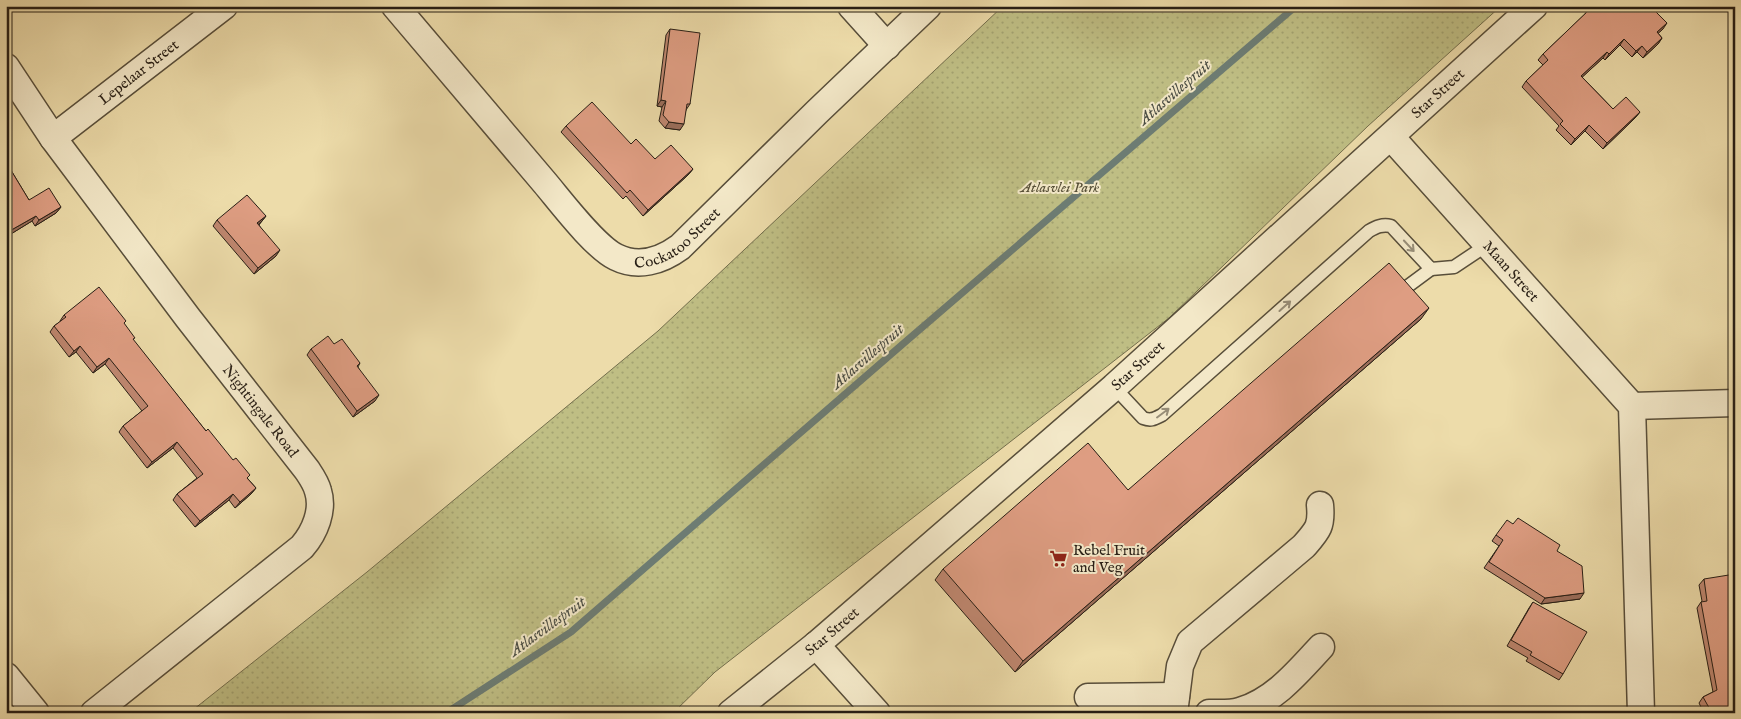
<svg xmlns="http://www.w3.org/2000/svg" width="1741" height="719" font-family="'IM FELL English',serif">
<defs>
<pattern id="park-dots" width="8" height="8" patternUnits="userSpaceOnUse" patternTransform="scale(1.25)"><rect width="8" height="8" fill="#bfbe84"/><path d="M2 2h.1M6 6h.1" fill="none" stroke="#a4a371" stroke-width="1.8" stroke-linecap="round"/></pattern>
</defs>
<rect width="100%" height="100%" fill="#eddcaa"/>
<filter id="stains"><feTurbulence type="fractalNoise" baseFrequency=".004" numOctaves="4"/><feColorMatrix values="0 0 0 0 .2 0 0 0 0 .09 0 0 0 0 .02 0 0 0 .5 -.17"/></filter>
<radialGradient id="worn" r=".72"><stop offset=".6" stop-color="#630" stop-opacity="0"/><stop offset="1" stop-color="#630" stop-opacity=".3"/></radialGradient>
<!-- park -->
<path fill="url(#park-dots)" stroke="#736e4c" d="M1003 6H1501L1368 126 1169 318 715 672 673 713H189L367 572 658 331Z"/>
<g fill="none" stroke-linecap="round" stroke-linejoin="round">
<!-- stream -->
<path stroke="#6d7c73" stroke-width="7" d="M446 713 571 632 904 343 1296 6"/>
<defs>
<g id="service">
<path d="M1404 289 1431 269"/>
<path d="M1114 387 1143 418C1151 421 1154 419 1162 415L1369 231C1376 227 1382 224 1391 226L1431 269 1454 267 1487 245"/>
</g>
<g id="minor">
<path id="s1" d="M395 6C445 65 495 124 545 183 561 202 595 247 616 257 638 268 661 261 680 247L817 112 928 6"/>
<path d="M851 6 887 46"/>
<path id="s2" d="M6 67 53 138 188 318 307 470C311 476 316 483 318 491 324 510 315 532 302 547L94 713"/>
<path id="s3" d="M1391 137 1632 406 1641 713"/>
<path id="s4" d="M53 138 224 6"/>
<path d="M1632 406 1735 403"/>
<path d="M816 645 877 713"/>
<path d="M6 676 36 713"/>
<path d="M1088 697 1176 696"/>
<path id="s5" d="M731 713 816 645 1114 387 1534 6"/>
<path d="M1174 713 1180 666 1190 642 1304 546C1318 530 1322 526 1320 505"/>
<path d="M1209 713C1218 713 1230 714 1240 711 1274 701 1297 673 1321 647"/>
</g>
</defs>
<!-- service casing -->
<use href="#service" stroke="#584e3a" stroke-width="15"/>
<!-- minor casing -->
<use href="#minor" stroke="#584e3a" stroke-width="29"/>
<!-- service -->
<use href="#service" stroke="#f3e8c8" stroke-width="12"/>
<!-- minor -->
<use href="#minor" stroke="#f3e8c8" stroke-width="26"/>
</g>
<!-- wall -->
<g fill="#bf8770" stroke="#271e15">
<path d="M1590 6H1654L1652 8 1663 29 1658 33 1662 38 1658 44 1643 58 1637 52 1632 57 1620 45 1605 60 1603 58 1582 77 1613 109 1640 112 1635 118 1603 149 1585 131 1571 145 1556 130 1559 126 1522 87 1526 81 1543 65 1538 60 1543 54 1585 14Z"/>
<path d="M670 29 690 104 686 110 680 130 665 128 659 121 662 107 657 106 666 35Z"/>
<path d="M566 126 631 144 655 159 693 169 688 175 643 216 626 196 623 199 561 132Z"/>
<path d="M6 162 29 200 61 207 56 213 35 226 32 221 6 237Z"/>
<path d="M266 216 259 225 276 256 254 274 213 226 217 220Z"/>
<path d="M64 315 124 324 133 340 206 431 256 488 251 494 235 508 229 500 195 527 173 500 177 494 197 478 173 448 147 468 119 432 123 426 142 411 105 364 93 373 76 352 69 357 50 332 54 326 61 321H60Z"/>
<path d="M1421 319 1015 672 935 580 943 569 1128 490Z"/>
<path d="M334 344 360 363 358 367 375 401 353 417 307 355 311 349Z"/>
<path d="M1496 535 1557 551 1580 599 1541 604 1484 568 1499 546 1492 541Z"/>
<path d="M1704 579 1735 713H1704L1699 703 1703 697 1713 692 1697 608 1701 602 1702 601 1699 585Z"/>
<path d="M1533 602 1563 674 1559 680 1526 661 1528 658 1507 646 1529 608Z"/>
</g>
<!-- shaded-wall -->
<g fill="#9b6e5b" stroke="#271e15">
<path d="M1667 23 1663 29 1653 38 1657 32Z"/>
<path d="M1662 38 1658 44 1643 58 1647 52Z"/>
<path d="M1624 39 1620 45 1605 60 1609 54Z"/>
<path d="M1642 46 1637 52 1632 57 1636 51Z"/>
<path d="M1607 52 1603 58 1577 82 1581 76Z"/>
<path d="M661 100 666 101 662 107 657 106Z"/>
<path d="M1640 112 1635 118 1603 149 1607 143Z"/>
<path d="M669 122 684 124 680 130 665 128Z"/>
<path d="M1589 125 1585 131 1571 145 1575 139Z"/>
<path d="M693 169 688 175 643 216 648 210Z"/>
<path d="M61 207 56 213 35 226 39 220Z"/>
<path d="M36 216 32 221 6 237V233Z"/>
<path d="M266 216 261 222 253 229 257 223Z"/>
<path d="M280 250 276 256 254 274 258 268Z"/>
<path d="M1429 308 1421 319 1015 672 1023 661Z"/>
<path d="M80 346 76 352 69 357 74 351Z"/>
<path d="M109 358 105 364 93 373 97 367Z"/>
<path d="M379 395 375 401 353 417 357 411Z"/>
<path d="M177 442 173 448 147 468 152 462Z"/>
<path d="M256 488 251 494 235 508 240 502Z"/>
<path d="M233 494 229 500 195 527 200 521Z"/>
<path d="M1584 593 1580 599 1541 604 1545 598Z"/>
</g>
<!-- building -->
<g fill="#de9d82" stroke="#271e15">
<path d="M1590 6H1652L1651 7 1667 23 1657 32 1662 38 1647 52 1642 46 1636 51 1624 39 1609 54 1607 52 1581 76 1613 109 1626 97 1640 112 1607 143 1589 125 1575 139 1560 124 1563 121 1526 81 1548 60 1543 54 1590 9 1589 8Z"/>
<path d="M670 29 700 33 690 104H687L684 124 669 122 663 115 666 101 661 100Z"/>
<path d="M592 102 631 144 636 139 655 159 671 145 693 169 648 210 630 190 627 193 566 126Z"/>
<path d="M6 162 29 200 49 188 61 207 39 220 36 216 6 233Z"/>
<path d="M247 195 266 216 257 223 280 250 258 268 217 220Z"/>
<path d="M1389 263 1429 308 1023 661 943 569 1088 443 1128 490Z"/>
<path d="M99 287 126 321 124 323 135 338 133 339 206 431 208 429 233 460 236 458 250 475 247 478 256 488 240 502 233 494 200 521 177 494 203 474 177 442 152 462 123 426 148 406 109 358 97 367 80 346 74 351 54 326 66 317 64 315Z"/>
<path d="M328 336 334 344 342 339 360 363 357 366 379 395 357 411 311 349Z"/>
<path d="M1518 518 1560 545 1557 551 1582 566 1584 593 1545 598 1489 562 1503 540 1496 535 1507 520 1513 524Z"/>
<path d="M1735 574V713H1712L1703 697 1717 690 1701 602 1707 601 1704 579Z"/>
<path d="M1533 602 1587 632 1563 674 1530 655 1532 652 1511 640Z"/>
</g>
<!-- one-way arrows -->
<defs><path id="oneway-shaft" d="M-6 0H5M1.5-3L5.5 0L1.5 3" fill="none" stroke-width="1.6" stroke-linecap="round" stroke-linejoin="round" transform="scale(1.25)"/></defs>
<g stroke="#978d77">
<use href="#oneway-shaft" transform="translate(1409 246) rotate(47)"/>
<use href="#oneway-shaft" transform="translate(1285 306) rotate(-42)"/>
<use href="#oneway-shaft" transform="translate(1163 413) rotate(-37)"/>
</g>
<!-- icons -->
<defs>
<symbol id="supermarket-bare" viewBox="-9 -9 18 18"><path d="M-6-5.5h2.5l.6 2H6L4.5 2H-2.5L-4.4-4H-6ZM-1.5 3.2a1.3 1.3 0 1 0 .1 0ZM3 3.2a1.3 1.3 0 1 0 .1 0Z" fill="#8f2418" stroke="#f3e8c8" stroke-width="2.5" paint-order="stroke"/></symbol>
</defs>
<g fill-rule="evenodd">
<use href="#supermarket-bare" x="1046" y="546" width="25" height="25"/>
</g>
<g text-anchor="middle" dominant-baseline="central" stroke-width="4" stroke-linejoin="round" paint-order="stroke">
<!-- street labels -->
<g font-size="15" fill="#271e15" stroke="#f3e8c8">
<text stroke="none"><textPath href="#s4" startOffset="108">Lepelaar Street</textPath></text>
<text stroke="none"><textPath href="#s5" startOffset="940">Star Street</textPath></text>
<text stroke="none"><textPath href="#s1" startOffset="405">Cockatoo Street</textPath></text>
<text stroke="none"><textPath href="#s3" startOffset="180">Maan Street</textPath></text>
<text stroke="none"><textPath href="#s5" startOffset="535">Star Street</textPath></text>
<text stroke="none"><textPath href="#s2" startOffset="428">Nightingale Road</textPath></text>
<text stroke="none"><textPath href="#s5" startOffset="130">Star Street</textPath></text>
</g>
<!-- park labels -->
<g font-size="15" font-style="italic" fill="#554e36" stroke="#f3e8c8">
<text x="1060" y="187">Atlasvlei Park</text>
</g>
<!-- poi labels -->
<g font-size="15" fill="#271e15" stroke="#f3e8c8" text-anchor="start">
<text x="1073" y="550">Rebel Fruit<tspan x="1073" dy="17">and Veg</tspan></text>
</g>
<!-- water labels -->
<g font-size="16" font-style="italic" fill="#4a4d44" stroke="#f3e8c8">
<text transform="translate(1175 93) rotate(-41)">Atlasvillespruit</text>
<text transform="translate(868 357) rotate(-41)">Atlasvillespruit</text>
<text transform="translate(548 627) rotate(-36)">Atlasvillespruit</text>
</g>
</g>
<!-- margin -->
<rect width="1741" height="719" fill="none" stroke="#eddcaa" stroke-width="25"/>
<rect x="8" y="8" width="1726" height="704" fill="none" stroke="#271e15" stroke-width="2.5"/>
<rect x="12" y="12" width="1716" height="694" fill="none" stroke="#271e15"/>
<rect width="100%" height="100%" filter="url(#stains)"/>
<rect width="100%" height="100%" fill="url(#worn)"/>
</svg>
